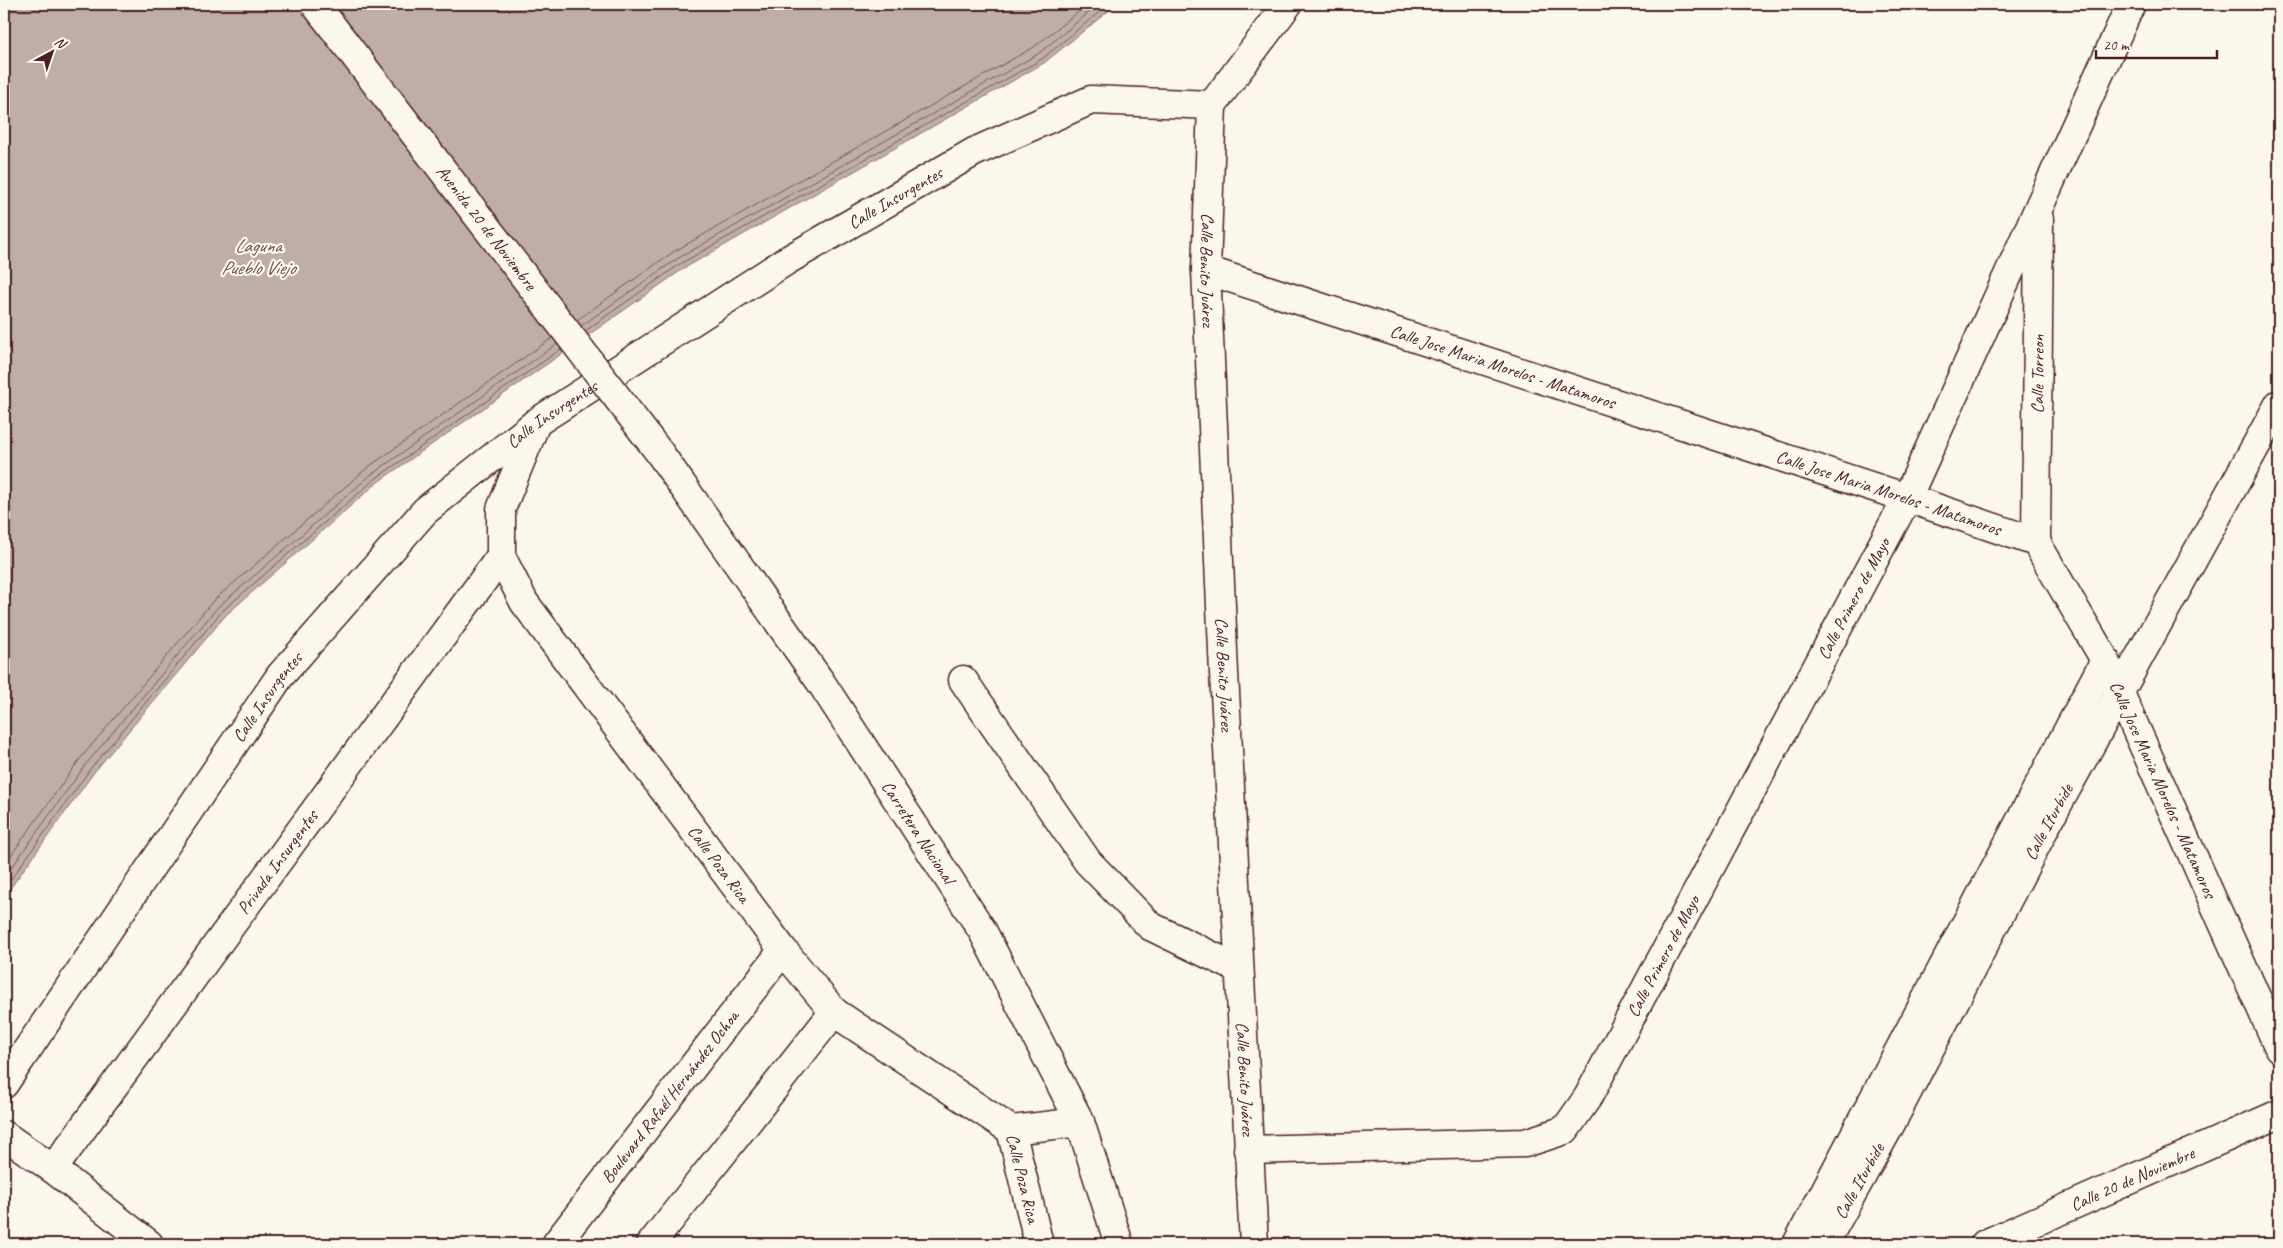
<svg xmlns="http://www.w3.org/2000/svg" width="2283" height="1248" font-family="Caveat,sans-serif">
<rect width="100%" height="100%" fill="#fbf7ec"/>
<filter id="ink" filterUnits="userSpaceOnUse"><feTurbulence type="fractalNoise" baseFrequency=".02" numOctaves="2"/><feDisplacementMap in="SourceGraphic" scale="10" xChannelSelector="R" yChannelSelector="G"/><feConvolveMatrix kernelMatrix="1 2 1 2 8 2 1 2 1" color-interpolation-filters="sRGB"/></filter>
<g filter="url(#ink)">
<!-- water -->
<path fill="#bfadaa" stroke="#907477" d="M4 4H1117L1044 63 683 269 378 482 226 615 95 771 4 897Z"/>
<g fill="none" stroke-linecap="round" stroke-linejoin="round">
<!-- shore -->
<g stroke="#79585e" stroke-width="1">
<path d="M577 320 673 252 1034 47 1088 4"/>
<path d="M581 326 677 259 1038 54 1099 4"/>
<path d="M585 331 680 264 1042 59 1109 4"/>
<path d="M4 865 80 759 213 601 367 468 552 338"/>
<path d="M4 878 86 764 218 607 372 474 557 344"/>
<path d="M4 889 91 768 222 611 375 479 561 349"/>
</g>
<defs>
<g id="minor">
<path id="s1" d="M1212 105 1206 270 1224 673 1254 1244"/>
<path d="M1212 105 1288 4"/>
<path id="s2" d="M1206 270 1907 498 2036 542 2105 660 2279 1048"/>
<path id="s3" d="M536 423 501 509V556L524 602 783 950 834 1012 1011 1130 1039 1244"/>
<path id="s4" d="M2036 542 2039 219"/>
<path d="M963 680 1088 862 1150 926 1239 969"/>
<path id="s5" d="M4 1084 280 676 425 511 537 422 786 261 974 152 1091 100 1212 105"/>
<path d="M1011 1130 1080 1122"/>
<path d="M4 1135 53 1169 149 1244"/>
<path id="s6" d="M1248 1150 1525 1143 1565 1130 1588 1097 1907 498 2131 4"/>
<path id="s7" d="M53 1169 501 556"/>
<path id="s8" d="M556 1244 783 950"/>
<path d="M651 1244 834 1012"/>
<path d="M1797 1244 2105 660"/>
<path id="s9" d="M1824 1244 1887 1131 2048 822 2279 404"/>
<path id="s10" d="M1985 1244 2279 1114"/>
</g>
<g id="secondary">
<path id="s11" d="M659 452 820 681 982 930 1080 1122 1119 1244"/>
</g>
</defs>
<!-- minor casing -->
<use href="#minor" stroke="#4a1f2b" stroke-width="31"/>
<!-- secondary casing -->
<use href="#secondary" stroke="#4a1f2b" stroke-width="31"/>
<!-- minor -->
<use href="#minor" stroke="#fbf7ec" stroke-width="28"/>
<!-- secondary -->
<use href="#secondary" stroke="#fbf7ec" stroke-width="28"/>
<defs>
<g id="secondary-bridge">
<path id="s12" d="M315 4 659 452"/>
</g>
</defs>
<!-- secondary-bridge casing -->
<use href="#secondary-bridge" stroke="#4a1f2b" stroke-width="31" stroke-linecap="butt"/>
<!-- secondary-bridge -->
<use href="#secondary-bridge" stroke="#fbf7ec" stroke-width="28"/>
</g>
</g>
<g text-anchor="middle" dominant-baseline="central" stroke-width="4.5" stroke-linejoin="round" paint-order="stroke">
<!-- street labels -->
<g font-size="18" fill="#4a1f2b" stroke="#fbf7ec">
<text stroke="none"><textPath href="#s5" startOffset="1278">Calle Insurgentes</textPath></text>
<text stroke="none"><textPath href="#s12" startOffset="282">Avenida 20 de Noviembre</textPath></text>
<text stroke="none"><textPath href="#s1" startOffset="165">Calle Benito Juárez</textPath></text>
<text stroke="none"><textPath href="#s2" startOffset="312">Calle Jose Maria Morelos - Matamoros</textPath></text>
<text stroke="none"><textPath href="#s4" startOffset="168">Calle Torreon</textPath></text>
<text stroke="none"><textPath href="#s5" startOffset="872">Calle Insurgentes</textPath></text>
<text stroke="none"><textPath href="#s2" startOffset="718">Calle Jose Maria Morelos - Matamoros</textPath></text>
<text stroke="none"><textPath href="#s6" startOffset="924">Calle Primero de Mayo</textPath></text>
<text stroke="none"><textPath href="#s1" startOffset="570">Calle Benito Juárez</textPath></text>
<text stroke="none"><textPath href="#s5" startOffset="468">Calle Insurgentes</textPath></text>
<text stroke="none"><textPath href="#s2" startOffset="1152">Calle Jose Maria Morelos - Matamoros</textPath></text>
<text stroke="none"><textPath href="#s9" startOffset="478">Calle Iturbide</textPath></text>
<text stroke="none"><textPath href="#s11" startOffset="460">Carretera Nacional</textPath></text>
<text stroke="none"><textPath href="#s7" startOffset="380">Privada Insurgentes</textPath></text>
<text stroke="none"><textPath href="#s3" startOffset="518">Calle Poza Rica</textPath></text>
<text stroke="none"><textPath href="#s6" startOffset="519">Calle Primero de Mayo</textPath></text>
<text stroke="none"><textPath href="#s1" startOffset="975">Calle Benito Juárez</textPath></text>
<text stroke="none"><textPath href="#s8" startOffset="186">Boulevard Rafaél Hernández Ochoa</textPath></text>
<text stroke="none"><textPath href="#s3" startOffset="968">Calle Poza Rica</textPath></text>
<text stroke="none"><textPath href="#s10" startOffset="161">Calle 20 de Noviembre</textPath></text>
<text stroke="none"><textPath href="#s9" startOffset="72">Calle Iturbide</textPath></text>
</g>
<!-- water labels -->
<g font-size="19" font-style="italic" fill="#6d4a51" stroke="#fbf7ec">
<text x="258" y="246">Laguna<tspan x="258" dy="22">Pueblo Viejo</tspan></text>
</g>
</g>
<!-- margin -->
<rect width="2283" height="1248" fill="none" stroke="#fbf7ec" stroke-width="20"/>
<rect x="10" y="10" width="2263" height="1228" fill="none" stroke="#4a1f2b" stroke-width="2" filter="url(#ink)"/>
<!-- north arrow -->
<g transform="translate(52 52) rotate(40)" stroke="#fbf7ec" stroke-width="4" paint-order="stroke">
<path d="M0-4L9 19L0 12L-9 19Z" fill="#4a1f2b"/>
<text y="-8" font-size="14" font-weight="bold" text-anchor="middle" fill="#4a1f2b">N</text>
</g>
<!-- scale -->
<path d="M2096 50v8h121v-8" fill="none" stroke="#4a1f2b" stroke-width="2.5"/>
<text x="2103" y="50" font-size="15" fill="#4a1f2b" stroke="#fbf7ec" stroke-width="4" paint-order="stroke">20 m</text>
</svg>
